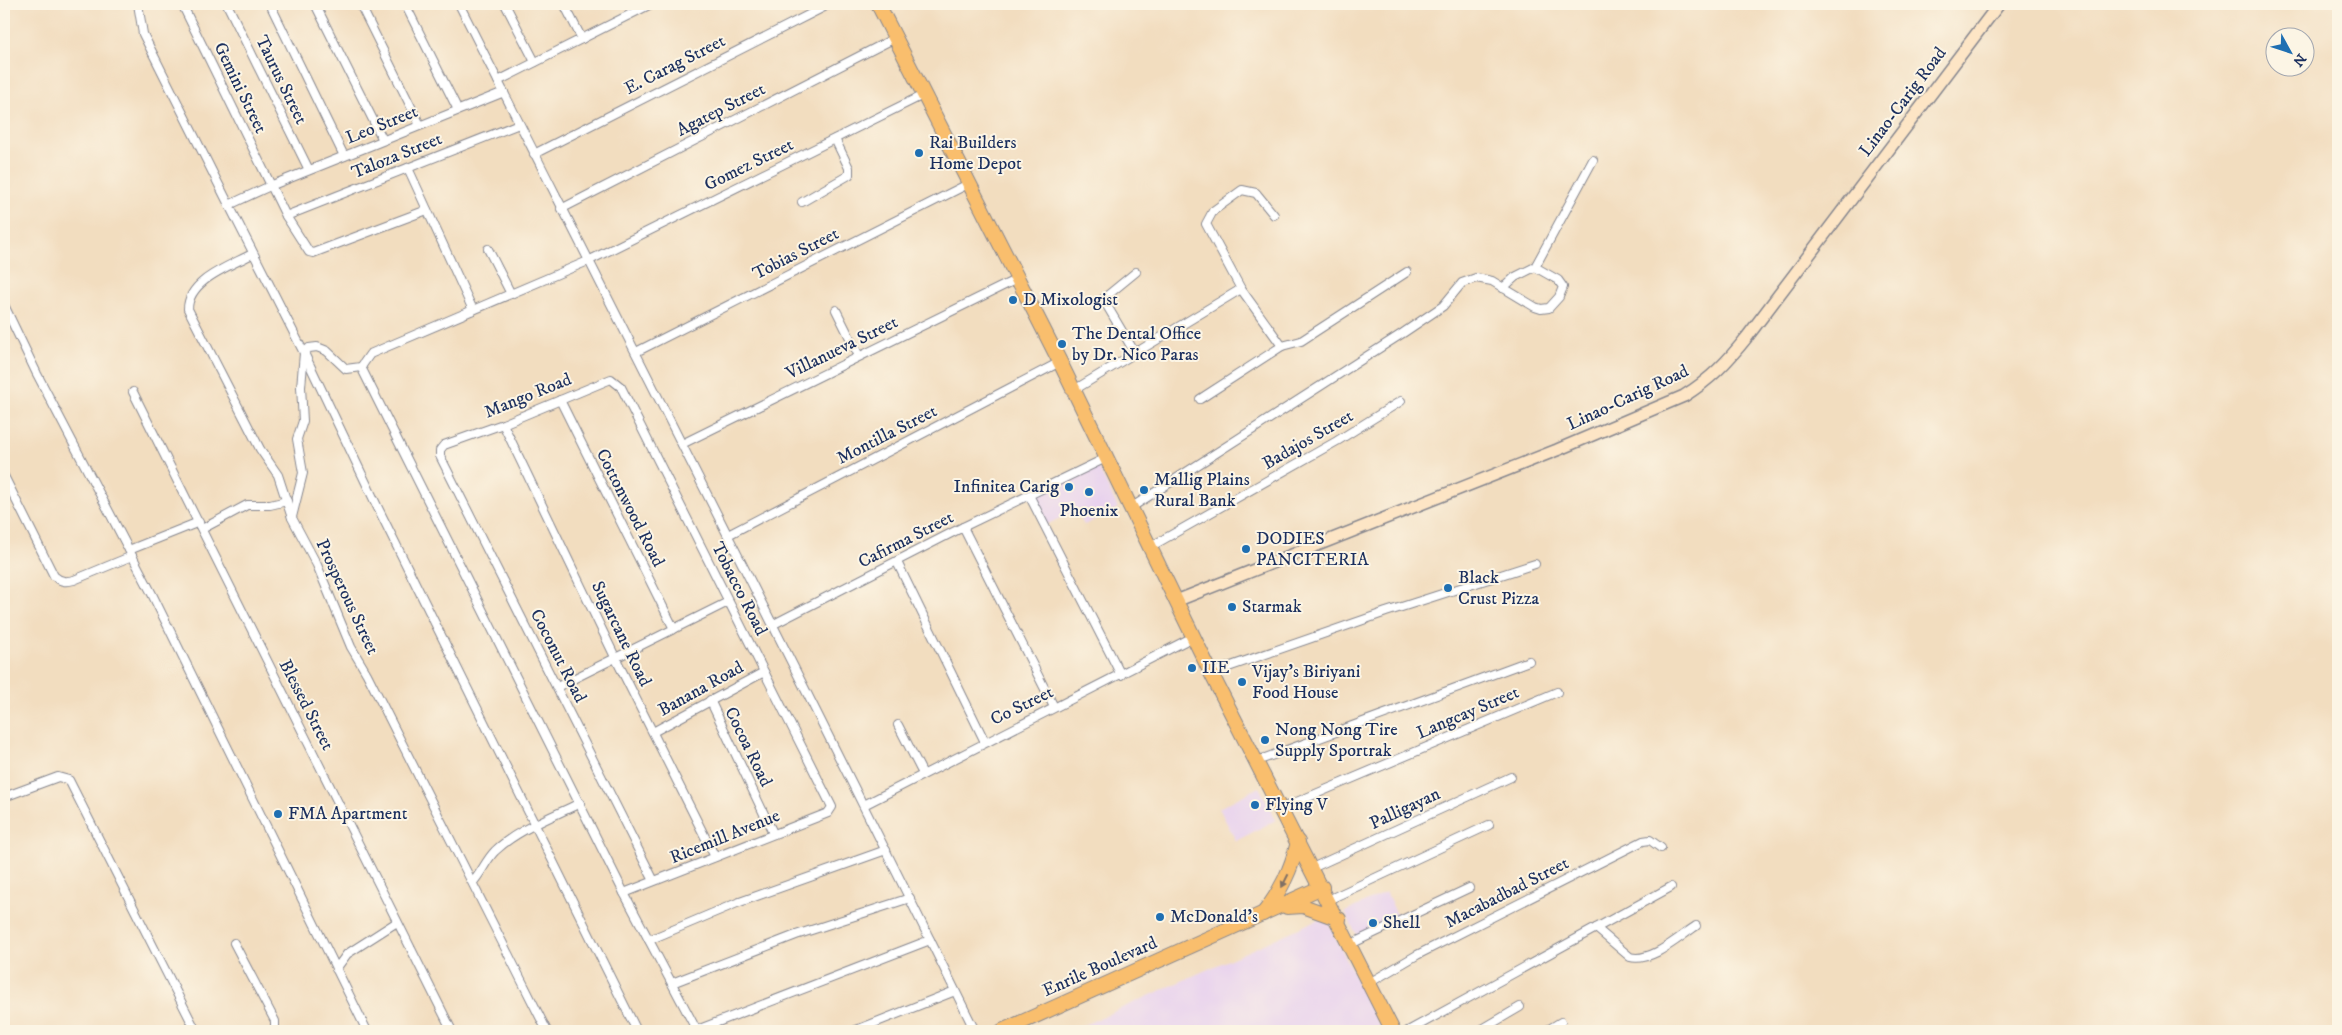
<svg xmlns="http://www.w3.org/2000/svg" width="2342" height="1035" font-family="'IM FELL DW Pica',serif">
<rect width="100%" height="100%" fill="#fcf5e5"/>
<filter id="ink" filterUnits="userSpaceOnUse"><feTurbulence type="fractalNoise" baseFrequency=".02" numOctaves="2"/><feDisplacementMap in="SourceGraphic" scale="10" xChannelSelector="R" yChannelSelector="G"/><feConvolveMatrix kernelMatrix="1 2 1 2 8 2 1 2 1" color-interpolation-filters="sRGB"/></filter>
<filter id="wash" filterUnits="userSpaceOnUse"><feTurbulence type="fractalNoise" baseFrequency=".0096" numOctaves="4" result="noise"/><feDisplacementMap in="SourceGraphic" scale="20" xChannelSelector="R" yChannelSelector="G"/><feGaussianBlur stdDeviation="1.12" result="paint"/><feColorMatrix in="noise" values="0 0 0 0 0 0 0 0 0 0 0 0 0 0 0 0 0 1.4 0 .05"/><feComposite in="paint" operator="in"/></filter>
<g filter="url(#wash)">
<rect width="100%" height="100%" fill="#f2ddbf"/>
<!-- built -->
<g fill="#e8d2ee">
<path d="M1096 463 1118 508 1084 525 1076 510 1046 525 1031 496Z"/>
<path d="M1259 787 1276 820 1236 841 1219 808Z"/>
<path d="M1386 892 1398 917 1358 938 1345 912Z"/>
<path d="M1319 919 1328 922 1382 1031H1071Z"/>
</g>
</g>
<g filter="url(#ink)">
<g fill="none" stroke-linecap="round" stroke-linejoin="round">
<defs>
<g id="minor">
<path d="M138 4 143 34 229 205"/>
<path d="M182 4 286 216 309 252 313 253 427 210"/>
<path d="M227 4 309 170"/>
<path d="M270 4 344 156"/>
<path d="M315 4 383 140"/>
<path d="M360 4 420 125"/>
<path d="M405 4 458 110"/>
<path d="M459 4C632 346 806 687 975 1031"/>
<path d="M505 4 535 62"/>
<path d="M564 4 582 39"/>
<path d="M498 81 651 4"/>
<path d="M504 92 270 186 229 205 304 353 377 506 637 1031"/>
<path d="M534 154 830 4"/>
<path d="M408 168 473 310"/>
<path d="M802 202 849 175V168L835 139"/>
<path d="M561 209 895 38"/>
<path d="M1274 215 1256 193 1242 190 1213 211 1206 224 1241 289 1282 346 1301 341 1407 272"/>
<path d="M286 216 519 124"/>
<path d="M488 249 511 294"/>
<path d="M252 254C230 266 188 280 188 309L260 449 278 475 292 518 317 565 351 647 367 674 547 1031"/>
<path d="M1503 288 1515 277 1535 267"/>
<path d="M4 305 37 374 152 594 367 1031"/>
<path d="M836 310 859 356"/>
<path d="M636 352 970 183"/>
<path d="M1135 353 1103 299 1136 272"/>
<path d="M1074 390 1241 289"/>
<path d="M133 392 452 1031"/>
<path d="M1200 399 1282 346"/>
<path d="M560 400 674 629"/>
<path d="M503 424 615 657 715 857"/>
<path d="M682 444 1017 279"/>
<path d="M4 476 54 576C61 582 66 582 74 580L132 556"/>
<path d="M1029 495 1121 675"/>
<path d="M1132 507 1403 333 1443 306 1462 283 1476 278 1492 281 1535 307 1541 309 1549 308 1559 297 1563 287 1558 280 1535 267 1593 160"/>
<path d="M292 517 303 473 297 439 303 421 301 387 304 353 309 348 317 347 327 351 346 369 361 367"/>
<path d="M963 527 1054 707"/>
<path d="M202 529 247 505H270L287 501"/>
<path d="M728 535 1060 362"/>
<path d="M1150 547 1337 441 1401 401"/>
<path d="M129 550 199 522"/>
<path d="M897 562 985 742"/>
<path d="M774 624 963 527 1106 458"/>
<path d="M1211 673 1386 612 1535 564"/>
<path d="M557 687 728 602"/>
<path d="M710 700 773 833"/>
<path d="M898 725 923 774"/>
<path d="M653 732 764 672"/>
<path d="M1257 761 1529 661"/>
<path d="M4 797 58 777 69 780 196 1031"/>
<path d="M864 805 1195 636"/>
<path d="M1280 809 1557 692"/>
<path d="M1312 868 1511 777"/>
<path d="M473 882C482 872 486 860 495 851 518 829 552 817 580 803"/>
<path d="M624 893 828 813 832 807 621 387 611 379 503 424 444 445 440 450V456L654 881"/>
<path d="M1328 900 1489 825"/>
<path d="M1596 928 1630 957C1651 963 1679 937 1696 926"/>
<path d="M649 940 737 903 886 850"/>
<path d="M234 943 275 1021V1031"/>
<path d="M1351 944 1469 888"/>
<path d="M336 969 347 954 397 922"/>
<path d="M672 983 796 935 910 898"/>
<path d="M1369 983 1417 955 1643 841 1650 840 1661 848"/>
<path d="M697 1030 930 940"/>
<path d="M697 1031 624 893 361 367 370 354 588 261 923 95"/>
<path d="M854 1031 955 991"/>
<path d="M1408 1031 1671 887"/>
<path d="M1479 1031 1520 1007"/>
<path d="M1546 1031 1561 1022"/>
</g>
<path id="secondary" d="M1176 601 1557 450 1684 396C1711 379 1727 362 1747 337L1999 4"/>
<g id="trunk">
<path d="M878 4 1060 362 1211 673 1393 1031"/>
<path d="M1287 907 1303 906 1339 919"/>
<path d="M1263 914C1281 891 1291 870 1298 842"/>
<path d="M1002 1031 1322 887"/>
</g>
</defs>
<!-- minor casing -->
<use href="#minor" stroke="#86868e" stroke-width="10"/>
<!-- secondary casing -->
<use href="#secondary" stroke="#86868e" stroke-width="14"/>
<!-- trunk casing -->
<use href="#trunk" stroke="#86868e" stroke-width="16"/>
<!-- minor -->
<use href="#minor" stroke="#fff" stroke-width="8"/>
<!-- secondary -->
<use href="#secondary" stroke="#fde5c5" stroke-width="11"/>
<!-- trunk -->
<use href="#trunk" stroke="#f9be6d" stroke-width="14"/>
</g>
<!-- one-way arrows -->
<defs><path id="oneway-solid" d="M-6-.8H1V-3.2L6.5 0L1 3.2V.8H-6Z" transform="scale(1.25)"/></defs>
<use fill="#7f6f65" href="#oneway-solid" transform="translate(1285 881) rotate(117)"/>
</g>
<!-- markers -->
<g fill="#1f6fb2" stroke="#fcf5e5" stroke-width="2">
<circle cx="919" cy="153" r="5"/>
<circle cx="1013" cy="300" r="5"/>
<circle cx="1062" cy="344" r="5"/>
<circle cx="1069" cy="487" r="5"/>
<circle cx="1144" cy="490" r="5"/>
<circle cx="1089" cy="492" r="5"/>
<circle cx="1246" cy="549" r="5"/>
<circle cx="1448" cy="588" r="5"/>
<circle cx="1232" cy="607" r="5"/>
<circle cx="1192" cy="668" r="5"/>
<circle cx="1242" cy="682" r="5"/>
<circle cx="1265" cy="740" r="5"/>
<circle cx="1255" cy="805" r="5"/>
<circle cx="278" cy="814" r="5"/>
<circle cx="1160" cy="917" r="5"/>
<circle cx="1373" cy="923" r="5"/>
</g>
<g text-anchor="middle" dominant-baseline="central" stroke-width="4" stroke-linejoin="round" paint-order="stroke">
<!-- street labels -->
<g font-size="18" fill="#1b2f5e" stroke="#fcf5e5">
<text transform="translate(675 65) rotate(-27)">E. Carag Street</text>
<text transform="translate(281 80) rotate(64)">Taurus Street</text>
<text transform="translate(240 88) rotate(64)">Gemini Street</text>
<text transform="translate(1903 102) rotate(-53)">Linao-Carig Road</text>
<text transform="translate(721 110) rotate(-27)">Agatep Street</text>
<text transform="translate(382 125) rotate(-22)">Leo Street</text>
<text transform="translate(397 156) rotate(-22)">Taloza Street</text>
<text transform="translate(749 165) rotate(-26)">Gomez Street</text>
<text transform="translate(796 254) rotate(-27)">Tobias Street</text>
<text transform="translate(842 348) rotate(-26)">Villanueva Street</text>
<text transform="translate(528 396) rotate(-22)">Mango Road</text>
<text transform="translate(1628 398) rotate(-25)">Linao-Carig Road</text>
<text transform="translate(887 435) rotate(-27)">Montilla Street</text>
<text transform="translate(1308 440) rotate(-30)">Badajos Street</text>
<text transform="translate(630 508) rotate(63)">Cottonwood Road</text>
<text transform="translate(906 540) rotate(-27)">Cafirma Street</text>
<text transform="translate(739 589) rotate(63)">Tobacco Road</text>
<text transform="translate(347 597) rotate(65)">Prosperous Street</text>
<text transform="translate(621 634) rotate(64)">Sugarcane Road</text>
<text transform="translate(558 656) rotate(63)">Coconut Road</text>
<text transform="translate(701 689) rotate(-29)">Banana Road</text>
<text transform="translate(306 705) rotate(63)">Blessed Street</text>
<text transform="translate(1022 706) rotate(-26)">Co Street</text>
<text transform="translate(1468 713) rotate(-23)">Langcay Street</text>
<text transform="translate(748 747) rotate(64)">Cocoa Road</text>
<text transform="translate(1405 809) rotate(-25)">Palligayan</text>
<text transform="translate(725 837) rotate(-22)">Ricemill Avenue</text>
<text transform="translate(1507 893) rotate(-27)">Macabadbad Street</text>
<text transform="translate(1100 967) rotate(-24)">Enrile Boulevard</text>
</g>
<!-- poi labels -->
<g font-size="18" fill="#1b2f5e" stroke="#fcf5e5" text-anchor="start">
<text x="929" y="143">Rai Builders<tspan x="929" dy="21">Home Depot</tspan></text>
<text x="1023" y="300">D Mixologist</text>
<text x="1072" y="334">The Dental Office<tspan x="1072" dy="21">by Dr. Nico Paras</tspan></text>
<text x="1154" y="480">Mallig Plains<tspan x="1154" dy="21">Rural Bank</tspan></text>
<text x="1059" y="487" text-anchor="end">Infinitea Carig</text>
<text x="1089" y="511" text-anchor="middle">Phoenix</text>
<text x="1256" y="539">DODIES<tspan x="1256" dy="21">PANCITERIA</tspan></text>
<text x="1458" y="578">Black<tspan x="1458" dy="21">Crust Pizza</tspan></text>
<text x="1242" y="607">Starmak</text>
<text x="1202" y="668">IIE</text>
<text x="1252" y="672">Vijay’s Biriyani<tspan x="1252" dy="21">Food House</tspan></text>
<text x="1275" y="730">Nong Nong Tire<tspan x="1275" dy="21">Supply Sportrak</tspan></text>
<text x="1265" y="805">Flying V</text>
<text x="288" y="814">FMA Apartment</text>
<text x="1170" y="917">McDonald's</text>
<text x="1383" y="923">Shell</text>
</g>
</g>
<!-- margin -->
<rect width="2342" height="1035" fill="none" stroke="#fcf5e5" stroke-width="20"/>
<!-- north arrow -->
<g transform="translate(2290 52) rotate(130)"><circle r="24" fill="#fcf5e5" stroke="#a2a6af"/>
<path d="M0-4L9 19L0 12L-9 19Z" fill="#1f6fb2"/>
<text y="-8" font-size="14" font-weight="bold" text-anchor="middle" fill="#1b2f5e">N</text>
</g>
</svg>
